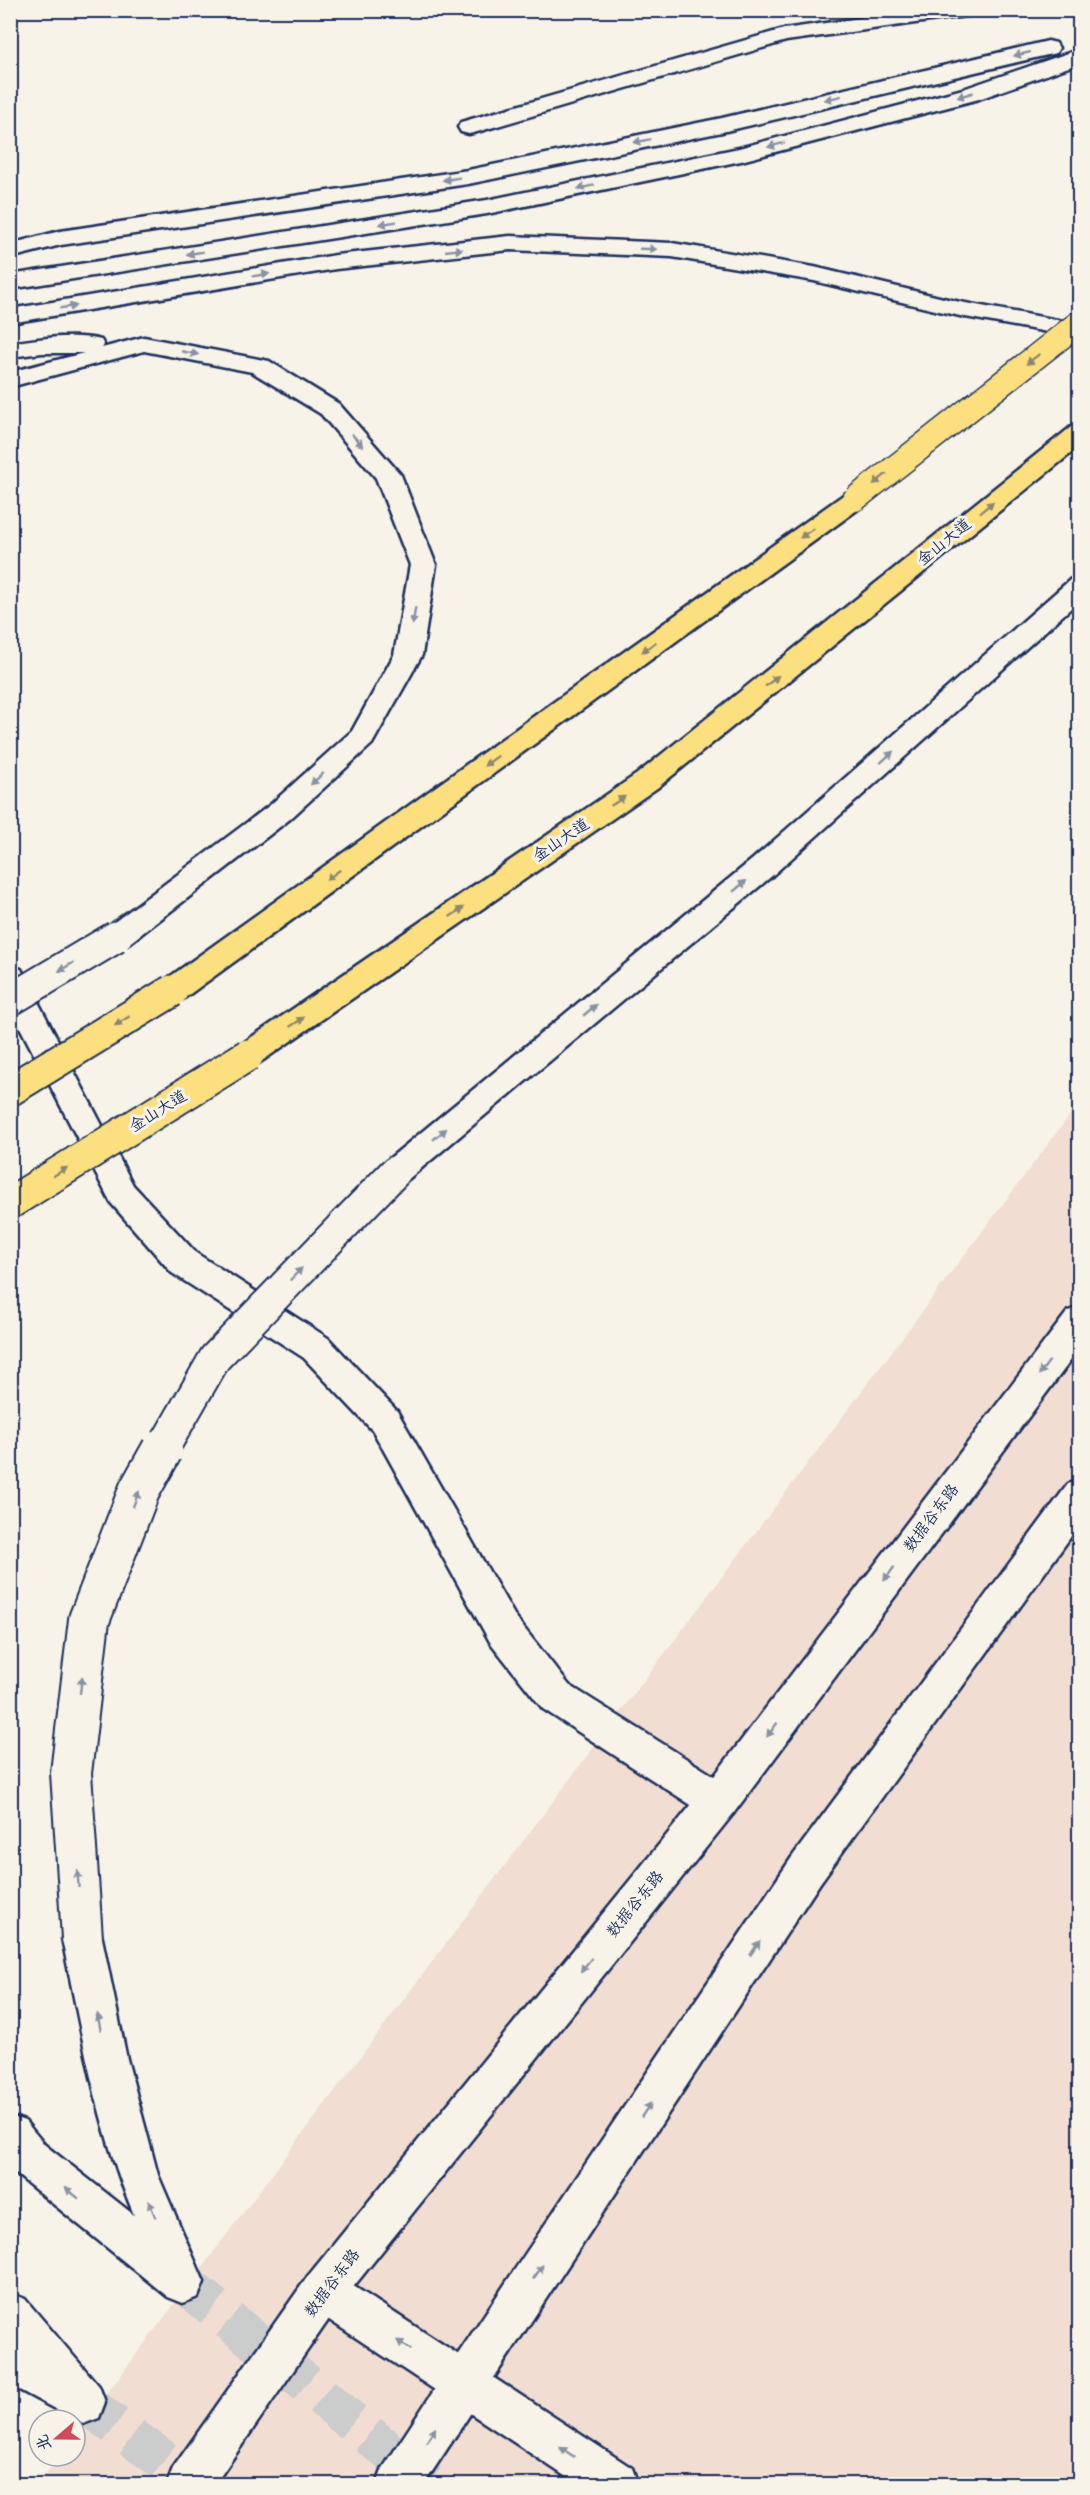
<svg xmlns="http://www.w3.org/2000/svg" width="1090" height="2495" font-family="'Architects Daughter','LXGW WenKai TC',sans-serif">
<rect width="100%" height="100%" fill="#f7f3e8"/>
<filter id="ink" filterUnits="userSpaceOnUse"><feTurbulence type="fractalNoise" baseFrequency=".0167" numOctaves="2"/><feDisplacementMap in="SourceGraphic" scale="12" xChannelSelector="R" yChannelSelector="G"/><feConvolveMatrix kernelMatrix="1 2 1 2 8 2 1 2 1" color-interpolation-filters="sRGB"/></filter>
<g filter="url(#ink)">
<!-- built -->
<path fill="#f1ddd2" d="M1079 1103V2484H38L60 2456H75V2436Z"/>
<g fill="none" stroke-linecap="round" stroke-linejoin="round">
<!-- secondary-tunnel -->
<g stroke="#cbcccc" stroke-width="40" stroke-dasharray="40 20" stroke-linecap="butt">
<path d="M183 2282 428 2484"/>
<path d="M83 2402 196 2484"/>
</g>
<defs>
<g id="minor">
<path d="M916 10H976L974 15 966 16 786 41 477 132 469 134 461 132 458 127 461 122 784 29Z"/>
<path d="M10 966 21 969 133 1185 196 1253 328 1338 397 1411 516 1618 569 1685 733 1788 738 1801 733 1814 719 1819 705 1814 543 1709 490 1642 373 1431 304 1358 172 1273 111 1203 10 1008Z"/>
<path d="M323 2270 338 2276 632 2468 638 2484H577L308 2306 302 2291 308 2276Z"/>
</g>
<g id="secondary">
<path d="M1048 41 1056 43 1059 48 1056 53 722 132 468 184 61 245 10 258V244L60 231 468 170 722 118Z"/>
<path d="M1080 49V63L979 99 741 161 487 214 10 289V275L487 200 739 148 963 89Z"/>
<path d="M510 236 672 243 814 267 960 302 1080 324V338L960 316 814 281 672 257 510 250 336 269 10 323V309L336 255Z"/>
<path d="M144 337 269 361 339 404 401 475 436 565 422 655 372 744 290 819 127 945 116 948 105 945 101 937 105 929 270 805 352 731 394 655 410 565 376 478 321 414 252 372 144 351 10 387V372L84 353H42L10 357V343C39 339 73 333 101 340L104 345 102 348Z"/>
<path d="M1080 576V600L773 875 406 1181 395 1185 384 1181 379 1172 384 1163 753 859 1071 579Z"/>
<path d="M1080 1307V1348L733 1814 338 2306 215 2484H167L173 2468 308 2276 705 1788 1068 1311Z"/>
<path d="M1080 1480V1524L820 1883 424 2484H377L383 2468 448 2369 792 1857 1068 1484Z"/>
<path d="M82 1919 96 1924 102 1938 127 2059 158 2175 204 2282 198 2297 183 2303 168 2297 10 2169V2116L25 2121 45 2145 134 2215C97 2127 81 2031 62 1938L68 1924Z"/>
<path d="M10 2293 25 2299 99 2386 105 2402 99 2418 83 2424 10 2385Z"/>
</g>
<g id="trunk">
<path d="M1080 425V446L657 788 259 1063 248 1067 237 1063 232 1055 237 1047 637 774 1071 427Z"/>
<path d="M855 491 864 493 868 499 864 505 183 999 172 1002 161 999 157 991 161 983 846 493Z"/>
</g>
</defs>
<!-- minor casing -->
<use href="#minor" stroke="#1b2f5e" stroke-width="5"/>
<!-- secondary casing -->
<use href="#secondary" stroke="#1b2f5e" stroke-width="5"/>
<!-- trunk casing -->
<use href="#trunk" stroke="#1b2f5e" stroke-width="5"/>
<!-- minor -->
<use href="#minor" fill="#f7f3e8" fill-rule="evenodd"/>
<!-- secondary -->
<use href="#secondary" fill="#f7f3e8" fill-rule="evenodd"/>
<!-- trunk -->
<use href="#trunk" fill="#fce080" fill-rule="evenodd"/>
<defs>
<g id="secondary-bridge-far1">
<path d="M10 1000 116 937"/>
<path d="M161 1452 215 1358 395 1172"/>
</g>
<path id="secondary-bridge" d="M82 1938 71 1773 89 1620 139 1491 162 1450"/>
<path id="trunk-bridge-far1" d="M855 499 1080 322"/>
<g id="trunk-bridge">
<path d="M10 1090 172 991"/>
<path d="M10 1203 248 1055"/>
</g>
</defs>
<!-- secondary-bridge-far1 casing -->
<use href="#secondary-bridge-far1" stroke="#1b2f5e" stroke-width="35" stroke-linecap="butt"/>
<!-- secondary-bridge casing -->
<use href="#secondary-bridge" stroke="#1b2f5e" stroke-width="44" stroke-linecap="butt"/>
<!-- trunk-bridge-far1 casing -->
<use href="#trunk-bridge-far1" stroke="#1b2f5e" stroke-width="27" stroke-linecap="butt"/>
<!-- trunk-bridge casing -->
<use href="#trunk-bridge" stroke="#1b2f5e" stroke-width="35" stroke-linecap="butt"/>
<!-- secondary-bridge-far1 -->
<use href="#secondary-bridge-far1" stroke="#f7f3e8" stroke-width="31"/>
<!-- secondary-bridge -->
<use href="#secondary-bridge" stroke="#f7f3e8" stroke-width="40"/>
<!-- trunk-bridge-far1 -->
<use href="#trunk-bridge-far1" stroke="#fce080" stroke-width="24"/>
<!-- trunk-bridge -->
<use href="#trunk-bridge" stroke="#fce080" stroke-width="31"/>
</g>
<!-- one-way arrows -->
<defs><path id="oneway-solid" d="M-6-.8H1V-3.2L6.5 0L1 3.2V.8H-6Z" transform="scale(1.5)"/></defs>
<g fill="#8991a3">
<use href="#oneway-solid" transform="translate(1022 54) rotate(167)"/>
<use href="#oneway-solid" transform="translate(965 95) rotate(164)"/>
<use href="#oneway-solid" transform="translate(833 98) rotate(166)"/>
<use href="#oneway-solid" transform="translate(642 141) rotate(168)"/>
<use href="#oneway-solid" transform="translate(776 145) rotate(165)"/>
<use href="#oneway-solid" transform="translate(451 179) rotate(171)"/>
<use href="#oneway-solid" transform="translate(586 187) rotate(168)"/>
<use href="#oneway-solid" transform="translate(388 223) rotate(171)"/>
<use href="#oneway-solid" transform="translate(648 249) rotate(2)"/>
<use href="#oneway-solid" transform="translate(454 250) rotate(-6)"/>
<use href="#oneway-solid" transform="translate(195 253) rotate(171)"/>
<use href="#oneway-solid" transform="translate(261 275) rotate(-9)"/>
<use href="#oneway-solid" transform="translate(68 307) rotate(-9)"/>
<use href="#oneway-solid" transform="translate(190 353) rotate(11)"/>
<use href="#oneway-solid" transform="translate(357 440) rotate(49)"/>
<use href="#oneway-solid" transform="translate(414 616) rotate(99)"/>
<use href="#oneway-solid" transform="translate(887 757) rotate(-42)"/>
<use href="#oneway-solid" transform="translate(317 779) rotate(138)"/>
<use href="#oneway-solid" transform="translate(740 886) rotate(-40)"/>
<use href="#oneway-solid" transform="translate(66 967) rotate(149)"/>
<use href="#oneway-solid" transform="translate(590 1010) rotate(-40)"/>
<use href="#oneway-solid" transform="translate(440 1134) rotate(-40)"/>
<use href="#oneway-solid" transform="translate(296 1274) rotate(-46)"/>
<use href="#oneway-solid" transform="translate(1044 1368) rotate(127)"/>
<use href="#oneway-solid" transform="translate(136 1499) rotate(-69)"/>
<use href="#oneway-solid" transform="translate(889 1574) rotate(127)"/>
<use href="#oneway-solid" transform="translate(81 1685) rotate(-83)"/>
<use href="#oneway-solid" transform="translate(772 1730) rotate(127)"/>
<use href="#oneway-solid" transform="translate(78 1879) rotate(-94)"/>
<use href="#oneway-solid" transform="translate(755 1948) rotate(-56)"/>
<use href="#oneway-solid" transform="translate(586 1965) rotate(129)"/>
<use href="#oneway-solid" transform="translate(99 2022) rotate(-101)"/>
<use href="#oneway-solid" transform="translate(646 2110) rotate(-56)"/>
<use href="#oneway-solid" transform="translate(72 2193) rotate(-141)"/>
<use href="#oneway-solid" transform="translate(152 2209) rotate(-113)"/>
<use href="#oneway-solid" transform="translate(538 2272) rotate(-56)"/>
<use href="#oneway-solid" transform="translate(404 2345) rotate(-146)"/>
<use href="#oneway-solid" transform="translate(431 2435) rotate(-58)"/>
<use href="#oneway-solid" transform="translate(567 2452) rotate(-147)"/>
</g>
<g fill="#8c886f">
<use href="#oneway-solid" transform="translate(1033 359) rotate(142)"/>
<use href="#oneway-solid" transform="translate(880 479) rotate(142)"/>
<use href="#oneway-solid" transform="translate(987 507) rotate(-39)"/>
<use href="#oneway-solid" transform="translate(807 533) rotate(144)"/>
<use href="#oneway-solid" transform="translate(649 647) rotate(144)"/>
<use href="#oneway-solid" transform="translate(772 681) rotate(-39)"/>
<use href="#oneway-solid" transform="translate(491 761) rotate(144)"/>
<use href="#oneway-solid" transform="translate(618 801) rotate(-34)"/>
<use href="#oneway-solid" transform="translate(333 875) rotate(144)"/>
<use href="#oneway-solid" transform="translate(457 912) rotate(-34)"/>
<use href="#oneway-solid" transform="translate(122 1021) rotate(148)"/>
<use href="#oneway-solid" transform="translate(297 1022) rotate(-34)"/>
<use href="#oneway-solid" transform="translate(60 1172) rotate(-32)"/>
</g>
</g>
<g text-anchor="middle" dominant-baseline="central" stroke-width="6" stroke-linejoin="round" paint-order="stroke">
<!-- street labels -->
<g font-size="16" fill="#1b2f5e" stroke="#f7f3e8">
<text transform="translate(944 542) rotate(-39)">金山大道</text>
<text transform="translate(561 840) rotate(-34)">金山大道</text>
<text transform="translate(158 1111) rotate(-32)">金山大道</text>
<text transform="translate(931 1518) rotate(-53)">数据谷东路</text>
<text transform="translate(635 1904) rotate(-51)">数据谷东路</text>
<text transform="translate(332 2283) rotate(-53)">数据谷东路</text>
</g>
</g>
<!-- margin -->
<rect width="1090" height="2495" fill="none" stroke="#f7f3e8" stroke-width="36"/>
<rect x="18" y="18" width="1054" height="2459" fill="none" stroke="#1b2f5e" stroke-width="2" filter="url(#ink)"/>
<!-- north arrow -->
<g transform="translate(57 2438) rotate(250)"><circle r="28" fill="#f7f3e8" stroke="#9fa5b1" stroke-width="1.5"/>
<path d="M0-4.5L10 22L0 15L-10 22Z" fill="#d1495b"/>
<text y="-9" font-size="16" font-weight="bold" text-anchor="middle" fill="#1b2f5e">北</text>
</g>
</svg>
